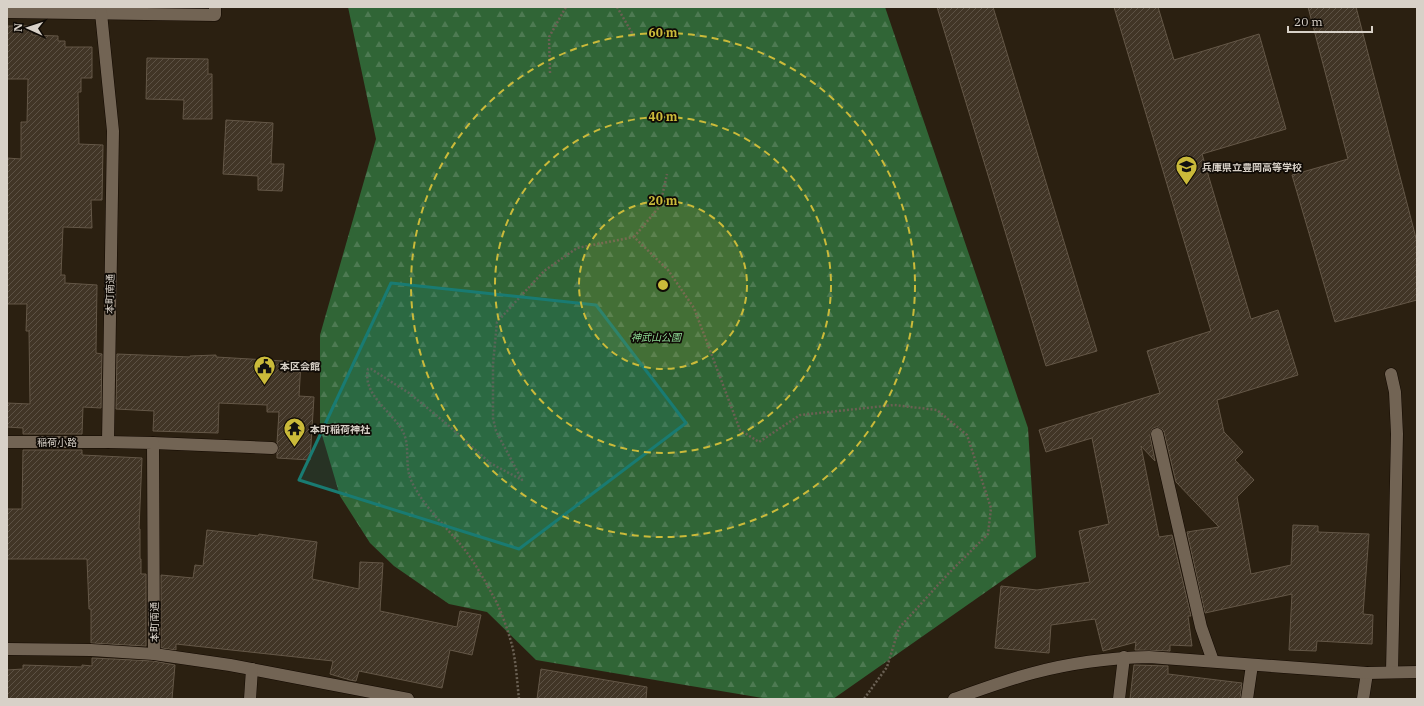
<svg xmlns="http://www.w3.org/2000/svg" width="1424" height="706" font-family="'IBM Plex Serif','Noto Sans JP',serif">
<defs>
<pattern id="forest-firs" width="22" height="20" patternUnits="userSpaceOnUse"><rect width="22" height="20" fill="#306536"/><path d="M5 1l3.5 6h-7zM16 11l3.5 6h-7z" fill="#4d7a52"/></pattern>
<pattern id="building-hatch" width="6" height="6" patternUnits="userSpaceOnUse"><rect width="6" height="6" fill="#413526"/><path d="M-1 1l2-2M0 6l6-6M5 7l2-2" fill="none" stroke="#5c5144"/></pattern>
</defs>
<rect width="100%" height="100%" fill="#2b2011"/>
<!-- forest -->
<path fill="url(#forest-firs)" d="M348 7H885L1028 428 1036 557 833 699H768L536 660 487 612 449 604 394 566 370 543 340 496 320 428V335L376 139Z"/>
<!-- building -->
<g fill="url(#building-hatch)" stroke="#645747">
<path d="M937 7H993L1097 351 1046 366Z"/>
<path d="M1114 7H1158L1174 60 1259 34 1286 129 1202 154 1251 319 1278 310 1298 375 1217 400 1224 432 1243 452 1235 460 1254 480 1237 497 1251 574 1291 565 1293 525 1318 526V532L1369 534 1363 614 1373 615 1372 644 1317 641 1316 651 1289 650 1292 594 1205 613 1187 532 1219 527 1176 482 1164 432 1162 429 1156 427 1152 429 1150 435 1155 461 1141 446 1159 537 1172 535 1191 616H1188L1192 646 1170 645V651L1135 650 1136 642 1103 651 1095 619 1051 625 1049 653 995 648 1001 586 1037 590 1090 582 1079 531 1109 524 1092 438 1046 452 1039 430 1160 393 1147 351 1211 331Z"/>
<path d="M1308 7H1356L1417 242V300L1335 322 1292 175 1348 159Z"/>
<path d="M7 26H32V35L58 36V41H65V47H92V78H81V92H78L79 144 103 145 102 200H91L92 228 63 227 61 275H65V283L97 285 96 351V353L102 354 101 408 83 407 82 434H23V428L7 427V403L30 404 29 331H26L27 304H7V158L21 159V122H27L28 79H7Z"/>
<path d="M147 58 208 59V74H212V119H183L184 100 146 99Z"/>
<path d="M226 120 273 123 271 164H284L282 191 258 190V176L223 174Z"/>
<path d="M117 354 190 357V356L216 355V357L301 362 299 396 314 397 310 460 277 458V453L279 449 277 443 279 412H267V405L219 403 218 433 153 431 154 411 116 409Z"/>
<path d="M23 450H82V455L142 458 139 529H140V559H141V574H146V646L91 643V609H89L87 559H7V509H22Z"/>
<path d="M207 530 258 536 259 534 317 542 312 579 359 589 360 562 383 563 380 611 457 627 460 611 481 615 472 655 450 650 442 688 359 671 356 681 350 680 330 674 333 661 176 644V650L161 648V575L193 578 195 565 203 566Z"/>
<path d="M92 658 153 661 175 665 172 699H7V670L23 669V665L82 667V665L92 666Z"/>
<path d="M1134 665 1168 666V674L1242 683 1240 699H1130Z"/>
<path d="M541 669 647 687 646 699H537Z"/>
</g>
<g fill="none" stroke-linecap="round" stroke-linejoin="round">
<defs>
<g id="lane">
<path d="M1157 434 1201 627 1213 661"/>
<path d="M153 443 272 448"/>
<path d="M1247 699 1252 665"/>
<path d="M1363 699 1367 673"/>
</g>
<g id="street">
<path d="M7 12 215 15V7"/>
<path d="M101 13 113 131 108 442"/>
<path d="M1391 374 1395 392 1397 434 1392 672"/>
<path d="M7 442H108L153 443 154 654"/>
<path d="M7 649 91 650 154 654 230 665 408 699"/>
<path d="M250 699 252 669"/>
<path d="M954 699C980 690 1006 680 1033 673 1070 663 1110 658 1149 657L1367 673 1417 672"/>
<path d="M1119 699 1124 657"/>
</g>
</defs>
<!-- lane casing -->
<use href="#lane" stroke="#130901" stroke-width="13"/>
<!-- street casing -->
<use href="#street" stroke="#130901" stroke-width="13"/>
<!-- path -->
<g stroke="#6a6053" stroke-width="2.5" stroke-dasharray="2 2" stroke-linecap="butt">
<path d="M617 7 635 38"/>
<path d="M550 73 549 37 566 7"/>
<path d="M634 237 660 206 667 174"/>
<path d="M519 699C517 681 516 662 512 645 507 628 501 609 492 594 484 579 475 563 465 550 447 527 423 507 411 480 404 464 411 445 402 430 391 411 362 394 368 369H371L409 393 448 425 490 463 522 480 496 431 493 418V364L497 322 544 271 577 248 634 237 668 270 694 308 740 430 759 442 800 415 894 405 937 410 967 435 991 508 988 534 948 574 899 628 887 667 864 699"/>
</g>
<!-- lane -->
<use href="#lane" stroke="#726454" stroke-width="12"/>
<!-- street -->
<use href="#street" stroke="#726454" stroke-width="12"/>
</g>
<!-- marked area -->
<path fill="#197b72" fill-opacity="0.2" stroke="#197b72" stroke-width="3" stroke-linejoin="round" d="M391 283 596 305 686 423 519 549 299 480Z"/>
<!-- distance rings -->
<circle cx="663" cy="285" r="84" fill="#caba3a" fill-opacity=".12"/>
<g fill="none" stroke="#caba3a" stroke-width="2" stroke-dasharray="7 5">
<circle cx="663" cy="285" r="84"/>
<circle cx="663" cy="285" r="168"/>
<circle cx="663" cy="285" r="252"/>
</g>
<!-- icons -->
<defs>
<symbol id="school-pin" viewBox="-11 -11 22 30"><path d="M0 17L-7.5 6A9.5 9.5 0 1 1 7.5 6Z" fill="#caba3a" stroke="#0f0a05"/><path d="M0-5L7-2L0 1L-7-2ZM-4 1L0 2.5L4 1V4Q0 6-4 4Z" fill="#111"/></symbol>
<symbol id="civic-pin" viewBox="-11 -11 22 30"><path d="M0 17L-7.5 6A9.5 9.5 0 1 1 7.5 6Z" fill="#caba3a" stroke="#0f0a05"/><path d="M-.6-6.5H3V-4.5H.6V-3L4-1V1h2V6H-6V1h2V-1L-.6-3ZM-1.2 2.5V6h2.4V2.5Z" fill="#111"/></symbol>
<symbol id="temple-pin" viewBox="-11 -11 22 30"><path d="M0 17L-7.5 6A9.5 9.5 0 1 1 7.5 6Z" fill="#caba3a" stroke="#0f0a05"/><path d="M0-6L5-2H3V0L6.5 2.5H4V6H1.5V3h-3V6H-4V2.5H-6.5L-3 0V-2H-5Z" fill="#111"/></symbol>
</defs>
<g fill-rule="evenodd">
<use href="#school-pin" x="1174" y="154" width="25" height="34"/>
<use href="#civic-pin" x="252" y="354" width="25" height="34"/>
<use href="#temple-pin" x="282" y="416" width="25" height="34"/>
</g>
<g text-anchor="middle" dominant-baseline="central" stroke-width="3.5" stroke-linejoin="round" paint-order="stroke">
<!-- poi labels -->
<g font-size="10" font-weight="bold" fill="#d8d1c8" stroke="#0f0a05" text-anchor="start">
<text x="1202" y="167">兵庫県立豊岡高等学校</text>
<text x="280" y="366">本区会館</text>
<text x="310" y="429">本町稲荷神社</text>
</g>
<!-- street labels -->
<g font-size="10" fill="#d8d1c8" stroke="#0f0a05">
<text transform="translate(110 294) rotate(-89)">本町南通</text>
<text x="57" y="442">稲荷小路</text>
<text transform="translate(154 622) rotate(-90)">本町南通</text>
</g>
<!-- park labels -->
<g font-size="10" font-style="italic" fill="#8dda94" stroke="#0f0a05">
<text x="656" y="337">神武山公園</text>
</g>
</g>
<circle cx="663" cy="285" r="6" fill="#caba3a" stroke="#0f0a05" stroke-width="2"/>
<g font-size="12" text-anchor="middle" font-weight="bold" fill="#caba3a" stroke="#0f0a05" stroke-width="3.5" stroke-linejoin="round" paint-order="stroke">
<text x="663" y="37">60 m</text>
<text x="663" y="121">40 m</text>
<text x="663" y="205">20 m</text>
</g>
<!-- border -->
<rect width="1424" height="706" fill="none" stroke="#d8d1c8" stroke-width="16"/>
<!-- north arrow -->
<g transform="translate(28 28) rotate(273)" stroke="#0f0a05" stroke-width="3" paint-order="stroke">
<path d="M0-3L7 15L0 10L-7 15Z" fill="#d8d1c8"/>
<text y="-6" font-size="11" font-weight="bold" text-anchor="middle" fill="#d8d1c8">N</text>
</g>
<!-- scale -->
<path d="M1288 26v6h84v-6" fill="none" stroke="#d8d1c8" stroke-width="2"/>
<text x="1294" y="26" font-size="12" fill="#d8d1c8" stroke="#0f0a05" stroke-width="3" paint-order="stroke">20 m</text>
</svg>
